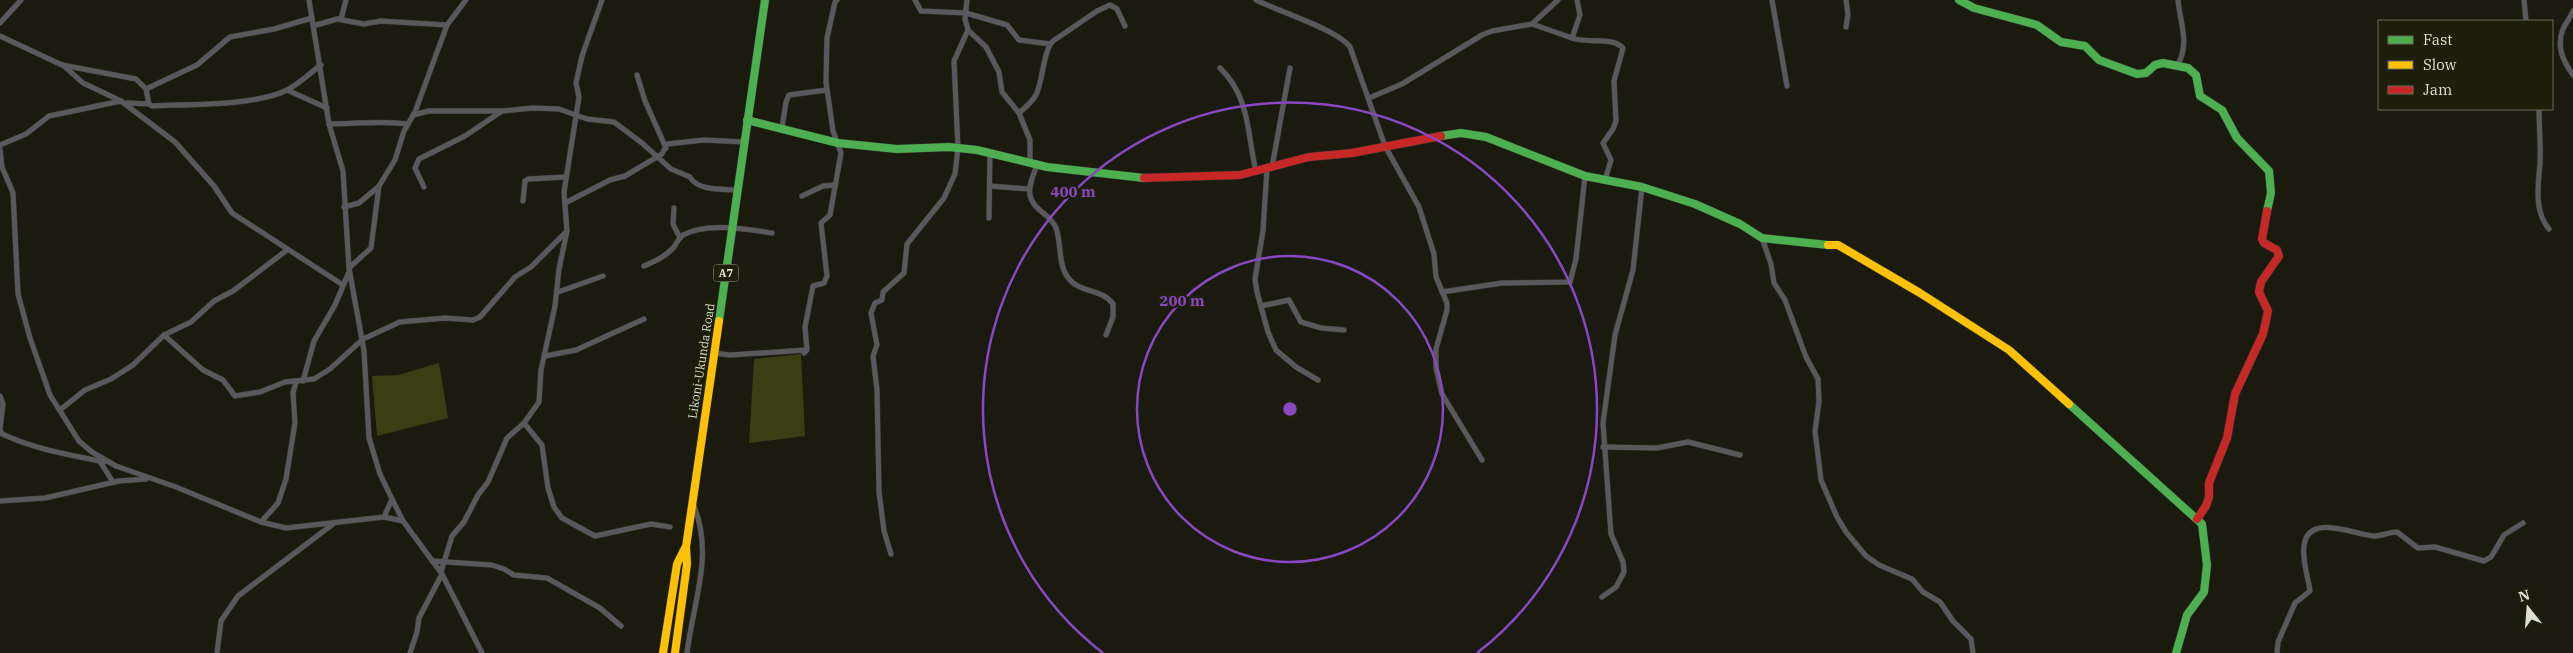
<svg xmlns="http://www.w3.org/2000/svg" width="2573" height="653" font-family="'IBM Plex Serif',serif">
<rect width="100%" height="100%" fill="#1a1a0f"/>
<!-- green -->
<g fill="#3a3e12">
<path d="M801 354 805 436 749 443 754 359Z"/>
<path d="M439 363 448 418 377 436 372 376 398 375Z"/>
</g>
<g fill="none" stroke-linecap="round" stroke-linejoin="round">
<defs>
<g id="street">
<path d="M309 0 329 124 343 171 349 268 364 351 369 438 380 474 392 499 403 521 442 574 482 653"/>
<path d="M915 0 921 11 966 13 1007 25 1019 40 1050 44"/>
<path d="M967 0 965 19 968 30 986 47 999 72 1002 92 1019 113 1030 140V162"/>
<path d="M1256 0C1278 11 1338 30 1350 47L1385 146 1419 207 1434 254 1436 277 1447 303V310L1436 349V368L1442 394 1482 460"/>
<path d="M1577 0 1580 15 1572 38C1587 44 1612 36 1623 48L1614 81 1616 121 1613 129 1603 143 1611 160 1605 180"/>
<path d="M1772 0 1787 86"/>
<path d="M1846 0 1848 14 1846 27"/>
<path d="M2178 0C2180 23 2190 43 2178 64"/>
<path d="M2524 0 2526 21"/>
<path d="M2573 11C2571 17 2566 22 2563 29 2556 46 2563 61 2573 75"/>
<path d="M341 19 346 0"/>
<path d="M0 23 21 0"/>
<path d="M1532 24 1572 38"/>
<path d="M313 26 337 19 364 24 381 21 447 25"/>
<path d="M0 36 62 65 136 79 146 89 149 104 152 106C188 104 256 106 287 90 299 84 310 73 321 65"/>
<path d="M63 65 83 83 121 101"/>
<path d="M1220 68C1250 97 1247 132 1256 172"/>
<path d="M637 75 645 101 666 148"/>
<path d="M146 89 197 65 230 37 274 29 312 18"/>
<path d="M287 90 327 108"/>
<path d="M1369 98 1402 84 1482 35 1492 31 1532 24 1558 0"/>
<path d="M127 103 149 104"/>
<path d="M2539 109C2539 127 2541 146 2540 164 2538 185 2534 212 2549 229"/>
<path d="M1019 113C1025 108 1032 102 1036 95 1043 81 1043 51 1053 41L1097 11 1110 5 1117 9 1125 26"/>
<path d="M413 115 429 111H501"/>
<path d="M329 124C356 124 382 120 408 124"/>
<path d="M782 128 786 102 789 95 827 90"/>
<path d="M0 145 26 134 49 116 121 101 175 142 214 186 232 213 343 285"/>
<path d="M0 149 2 167 13 193 18 294 30 338 50 395 79 441 92 452 116 466 176 487 261 522 286 528 384 517 403 521"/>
<path d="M1037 165C1034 174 1028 185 1030 195 1033 211 1050 213 1056 228 1062 244 1057 266 1070 280 1081 293 1103 289 1113 304V317L1106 335"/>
<path d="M1272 167 1290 68"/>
<path d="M1267 169 1263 231 1255 279 1257 292 1268 332 1276 350 1296 367 1318 380"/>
<path d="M990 186 1029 189"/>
<path d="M424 187 415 168 419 159 465 136 502 111 533 108 559 109 587 119 614 122 642 143 671 169 690 177C697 191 724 189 737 190"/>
<path d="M802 196 823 186 835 185"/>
<path d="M523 201 525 181 528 179 566 177"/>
<path d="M565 203 610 180 625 176 662 154 667 144 704 140 744 142"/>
<path d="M344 207 359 203 378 187"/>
<path d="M674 208 673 224 680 238"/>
<path d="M989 218 990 152"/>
<path d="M1762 238 1771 264 1774 283 1785 300 1806 357 1818 379 1819 402 1815 431 1820 471 1821 480 1837 517 1846 532 1866 556 1879 565 1912 579 1923 592 1940 602 1953 621 1971 639 1973 653"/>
<path d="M644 266C655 261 665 257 673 248 677 244 678 238 683 235 707 222 746 229 772 233"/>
<path d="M349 268 371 248 379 186 395 160 404 131 415 112 447 25 466 0"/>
<path d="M558 292 603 276"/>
<path d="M1442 292 1502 283 1570 282 1576 259 1585 176"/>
<path d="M1261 306 1289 300 1301 322 1321 328 1344 330"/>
<path d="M164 335 203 370 223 380 235 396 260 392 285 382 314 379 330 369 363 339 400 322 445 318 473 320 480 317 515 277 531 267 567 231"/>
<path d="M714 353 730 355 806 350"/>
<path d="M804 353 807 350 805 327 813 286 824 283 827 276 821 223 830 215 841 153 833 131 826 82 827 38 835 2 837 0"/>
<path d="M545 356 576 350 644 319"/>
<path d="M303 381 314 341 335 305 349 272"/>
<path d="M0 396 3 404 0 429"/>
<path d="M60 410 85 390 111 379 133 365 164 335 191 322 214 301 233 291 287 250"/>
<path d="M524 423 542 445 548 488 554 507 562 518 595 536 651 524 670 527"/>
<path d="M0 430 2 434C37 450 67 454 104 462"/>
<path d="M1603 447 1657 448 1688 442 1740 455"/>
<path d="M99 460 113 482"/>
<path d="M0 501 45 498 119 481 146 479"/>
<path d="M384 517 392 499"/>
<path d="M261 522 278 503 286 479 295 423 293 393 296 382"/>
<path d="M891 554 884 531 879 492 877 390 873 356 877 345 871 313 875 303 882 300 883 292 904 273 907 244 944 198 955 174 958 148 954 61 968 30"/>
<path d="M432 561 492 565 504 569 514 575 547 578 600 608 621 626"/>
<path d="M441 572 452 536 464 522 478 495 488 482 507 438 524 423 539 402 541 370 555 306 559 269 567 231 564 192 579 97 576 83 582 56 602 0"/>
<path d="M1602 597 1616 587 1624 572 1623 562 1611 534 1603 423 1615 335 1633 270 1642 187"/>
<path d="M217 653 221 621 238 596 333 524"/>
<path d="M410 653 417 632 419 618 442 574"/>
<path d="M687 653C693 603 714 555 694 506"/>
<path d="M2277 653 2278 642 2295 603 2310 591C2308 576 2302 561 2304 546 2308 512 2355 535 2374 536 2382 536 2389 532 2397 532L2418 548 2435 547 2484 561 2491 557 2504 535 2523 523"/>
</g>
<g id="fast">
<path d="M1959 0 1974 8 2037 25 2061 42 2085 46 2099 60 2137 74 2146 73 2155 65 2163 63 2188 68 2196 75 2200 96 2222 110 2237 138 2269 171 2271 193 2267 211"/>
<path d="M747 120 838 143 897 149 949 147 977 150 1047 167 1144 178"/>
<path d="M1441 136 1461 133 1486 137 1585 176 1642 187 1695 204 1740 224 1762 238 1828 245"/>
<path d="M719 321 765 0"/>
<path d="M2069 404 2202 524 2207 565 2204 592 2187 615 2176 653"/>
</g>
<g id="slow">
<path d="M1828 245H1838L1920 293 2009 350 2069 404"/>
<path d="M663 653 677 564 685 548"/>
<path d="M675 653 687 564 686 547 719 321"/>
</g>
<g id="jam">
<path d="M1144 178 1240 175 1309 157 1352 153 1441 136"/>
<path d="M2197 519 2206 506 2209 497V483L2227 438 2235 394 2263 334 2268 311 2259 292 2261 282 2279 256 2277 250 2264 243 2262 239 2267 211"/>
</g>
</defs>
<!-- street casing -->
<use href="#street" stroke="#34352b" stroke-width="6"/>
<!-- fast casing -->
<use href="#fast" stroke="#34352b" stroke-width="9"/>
<!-- slow casing -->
<use href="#slow" stroke="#34352b" stroke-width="9"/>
<!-- jam casing -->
<use href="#jam" stroke="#34352b" stroke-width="9"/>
<!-- street -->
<use href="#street" stroke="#59595d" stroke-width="5"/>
<!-- fast -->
<use href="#fast" stroke="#4caf50" stroke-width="8"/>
<!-- slow -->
<use href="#slow" stroke="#ffc107" stroke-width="8"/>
<!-- jam -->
<use href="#jam" stroke="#c62828" stroke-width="8"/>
</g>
<!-- distance rings -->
<g fill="none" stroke="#8a47c2" stroke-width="2.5">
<circle cx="1290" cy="409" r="153"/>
<path d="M1103 653A307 307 0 1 1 1477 653"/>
</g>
<g text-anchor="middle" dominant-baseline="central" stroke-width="5" stroke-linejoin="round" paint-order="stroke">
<!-- shield labels -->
<rect fill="#1d1f0b" stroke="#a3a596" stroke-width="1" x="713.5" y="264.5" width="25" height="17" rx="4"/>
<g font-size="11" font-weight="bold" fill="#dddfd2">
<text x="726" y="273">A7</text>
</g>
<!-- street labels -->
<g font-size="12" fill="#dddfd2" stroke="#1d1f0b">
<text transform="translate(701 361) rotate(-81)">Likoni-Ukunda Road</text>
</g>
</g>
<circle cx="1290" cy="409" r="8" fill="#8a47c2" stroke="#1d1f0b" stroke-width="2.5"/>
<g font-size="15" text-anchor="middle" font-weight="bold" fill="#8a47c2" stroke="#1d1f0b" stroke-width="5" stroke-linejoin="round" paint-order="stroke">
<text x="1073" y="197">400 m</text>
<text x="1182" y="306">200 m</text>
</g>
<!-- legend -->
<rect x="2378" y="20" width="175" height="90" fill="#1d1f0b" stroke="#6a6c5b"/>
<rect x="2388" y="36" width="25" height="8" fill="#4caf50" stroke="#6a6c5b"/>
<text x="2423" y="45" font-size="15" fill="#dddfd2">Fast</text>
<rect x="2388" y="61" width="25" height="8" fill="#ffc107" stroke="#6a6c5b"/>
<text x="2423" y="70" font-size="15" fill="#dddfd2">Slow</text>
<rect x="2388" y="86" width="25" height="8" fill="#c62828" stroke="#6a6c5b"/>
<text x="2423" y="95" font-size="15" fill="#dddfd2">Jam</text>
<!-- north arrow -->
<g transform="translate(2528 608) rotate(343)" stroke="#1d1f0b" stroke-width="4" paint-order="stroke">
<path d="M0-4L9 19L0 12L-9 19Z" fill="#dddfd2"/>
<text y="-8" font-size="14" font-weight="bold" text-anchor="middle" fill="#dddfd2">N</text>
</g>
</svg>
